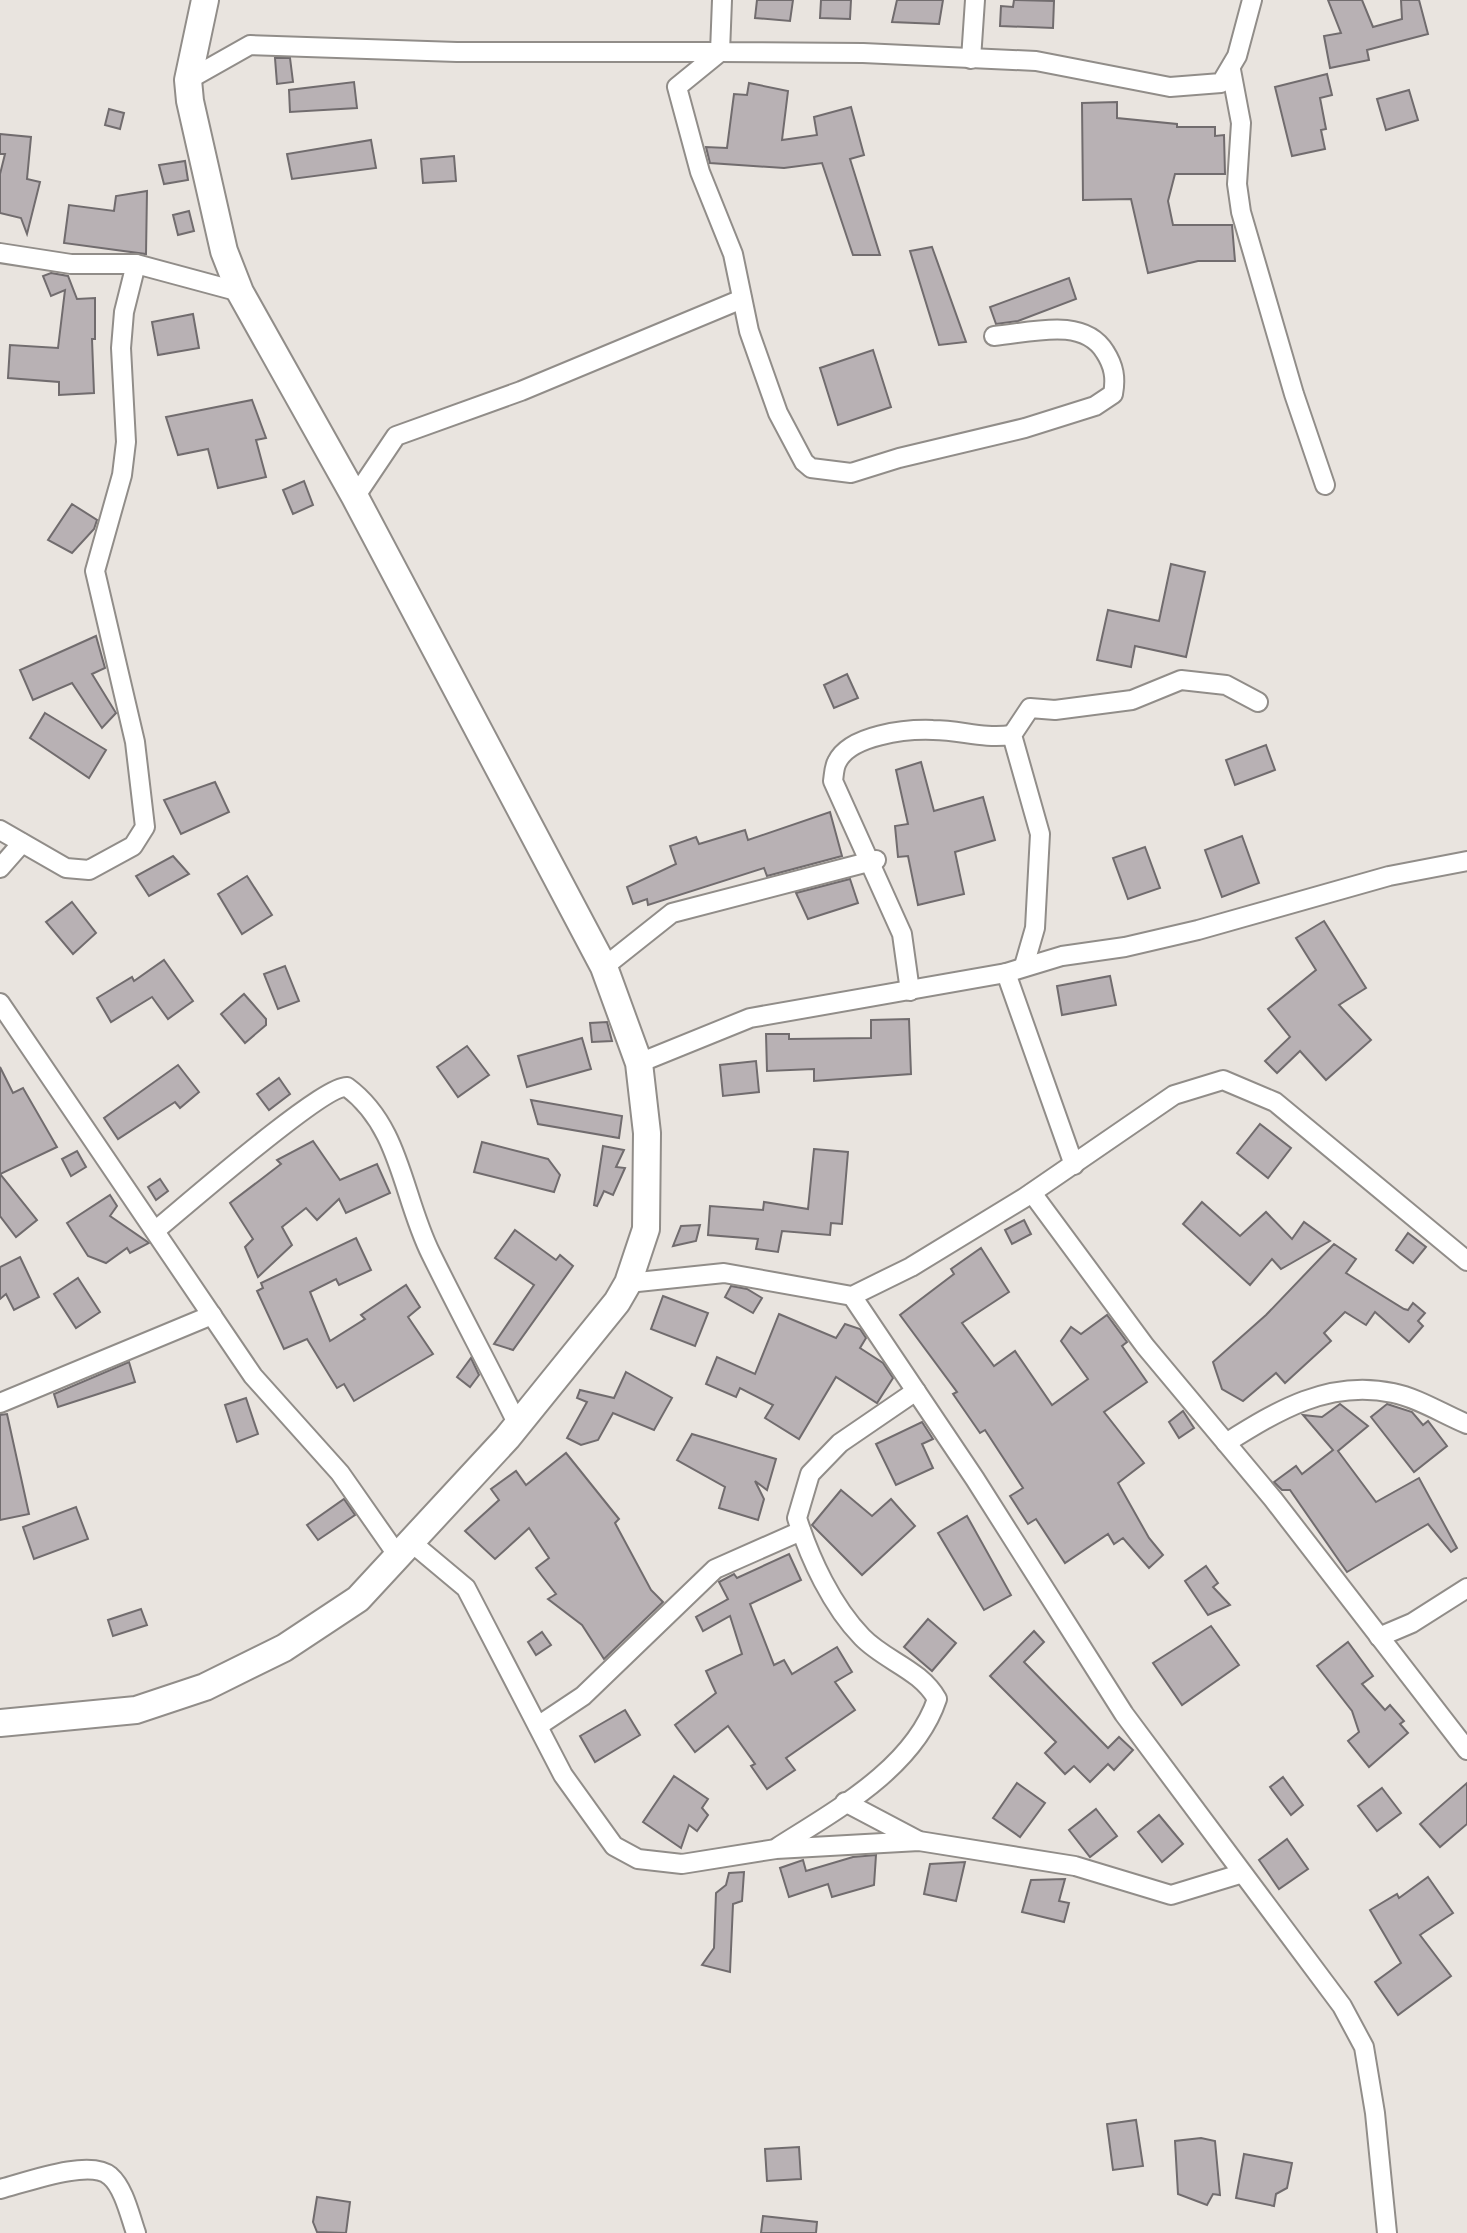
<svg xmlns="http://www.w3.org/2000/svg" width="1467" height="2233" font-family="Arial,sans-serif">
<rect width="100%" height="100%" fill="#e9e4df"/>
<!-- building -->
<g fill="#b8b1b4" stroke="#716c6e" stroke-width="2">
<path d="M757 0H793L790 21 755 18Z"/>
<path d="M821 0H851L850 19 820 18Z"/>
<path d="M897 0H943L939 24 892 22Z"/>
<path d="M1014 0 1054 1 1053 28 1000 26 1001 6 1013 7Z"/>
<path d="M1328 0H1362L1373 27 1402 19 1401 0H1419L1428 34 1367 50 1369 60 1330 68 1324 36 1341 33Z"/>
<path d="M275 58H290L293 82 277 84Z"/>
<path d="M1327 74 1332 95 1320 98 1326 129 1321 130 1325 149 1292 156 1275 87Z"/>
<path d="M354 82 357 108 290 112 289 90Z"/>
<path d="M749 83 788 91 782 140 817 135 814 117 851 107 864 155 850 159 880 255H853L822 163 784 168 710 163 706 147 727 148 734 94 747 95Z"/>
<path d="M1409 90 1418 120 1386 130 1377 99Z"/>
<path d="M1117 102V118L1177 124V127H1215V136L1224 135 1225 174H1175L1168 201 1173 225H1232L1235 261H1198L1148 273 1131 199 1083 200 1082 103Z"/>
<path d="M109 109 124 113 120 129 105 125Z"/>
<path d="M0 134 31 137 27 179 40 182 27 234 21 218 0 213V174L5 154H0Z"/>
<path d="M371 140 376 168 292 179 287 154Z"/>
<path d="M454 156 456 181 423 183 421 159Z"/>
<path d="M185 161 188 180 164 184 159 165Z"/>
<path d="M147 191 146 254 64 243 69 205 114 211 116 196Z"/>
<path d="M189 211 194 231 178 235 173 215Z"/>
<path d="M932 247 966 342 939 345 910 251Z"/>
<path d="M51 273 68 276 77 299 95 298V339H92L94 393 59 395V382L8 378 10 345 58 348 65 290 51 296 43 276Z"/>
<path d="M1069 278 1076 299 1018 321 996 324 990 307Z"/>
<path d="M193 314 199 348 158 355 152 322Z"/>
<path d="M873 350 891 407 838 425 820 368Z"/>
<path d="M252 400 266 438 256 440 266 477 218 488 208 449 178 455 166 417Z"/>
<path d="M304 481 313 505 293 514 283 490Z"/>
<path d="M72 504 97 520 94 529 72 553 48 540Z"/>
<path d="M1171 564 1205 572 1186 657 1135 646 1131 667 1097 660 1108 610 1159 621Z"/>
<path d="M96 636 105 668 92 674 116 713 102 728 72 683 33 700 20 670Z"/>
<path d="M847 674 858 698 834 708 824 685Z"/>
<path d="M45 713 106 750 89 778 30 738Z"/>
<path d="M1266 745 1275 770 1235 785 1226 760Z"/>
<path d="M921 762 934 811 983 797 995 840 955 852 964 894 918 905 908 856 898 857 895 826 908 824 896 770Z"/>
<path d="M215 782 229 812 181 834 164 800Z"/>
<path d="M830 812 842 856 767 876 764 868 648 905 647 899 633 904 627 887 676 864 670 846 696 837 699 844 745 830 748 840Z"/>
<path d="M1242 836 1259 883 1222 897 1205 850Z"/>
<path d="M1145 847 1160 888 1128 899 1113 858Z"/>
<path d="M173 856 189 874 149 896 136 876Z"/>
<path d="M247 876 272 915 242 934 218 894Z"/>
<path d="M850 879 858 903 808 919 796 893Z"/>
<path d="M72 902 96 933 73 954 46 922Z"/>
<path d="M1324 921 1366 988 1339 1005 1371 1040 1326 1080 1300 1051 1277 1073 1265 1061 1290 1037 1268 1009 1316 970 1296 938Z"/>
<path d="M164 960 193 1001 168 1019 152 997 111 1022 97 998 132 977 134 981Z"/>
<path d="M285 966 299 1001 278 1009 264 974Z"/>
<path d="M1110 976 1116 1005 1062 1015 1057 986Z"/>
<path d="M244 994 266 1019V1025L245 1043 221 1014Z"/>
<path d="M909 1019 911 1074 814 1081V1069L767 1071 766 1034H789V1039L871 1038V1020Z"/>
<path d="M607 1022 612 1041 592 1042 590 1023Z"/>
<path d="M582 1038 591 1069 527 1087 518 1056Z"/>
<path d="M467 1046 489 1075 458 1097 437 1067Z"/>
<path d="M756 1061 759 1092 723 1096 720 1065Z"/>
<path d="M178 1065 199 1092 180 1108 175 1102 118 1139 104 1118Z"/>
<path d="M0 1067 13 1093 23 1088 57 1147 0 1174 37 1220 16 1237 0 1216Z"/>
<path d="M279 1078 290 1094 269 1110 257 1094Z"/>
<path d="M531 1100 622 1116 619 1138 538 1124Z"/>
<path d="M1260 1124 1291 1148 1268 1178 1237 1153Z"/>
<path d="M313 1141 340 1180 377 1164 390 1193 346 1213 339 1199 317 1220 306 1208 282 1227 292 1245 258 1277 245 1247 253 1239 230 1203 281 1164 277 1160Z"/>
<path d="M482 1142 548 1159 560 1175 554 1192 474 1172Z"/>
<path d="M603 1146 624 1150 616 1167 625 1168 613 1195 604 1191 597 1206 594 1205Z"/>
<path d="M814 1149 848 1152 842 1224 831 1223 830 1235 782 1231 778 1252 756 1249 758 1239 708 1235 710 1206 763 1210 764 1202 808 1209Z"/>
<path d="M77 1151 86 1167 71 1176 62 1159Z"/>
<path d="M160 1179 168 1191 156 1200 148 1187Z"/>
<path d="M110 1195 117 1206 110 1216 149 1243 130 1253 127 1248 106 1263 88 1256 67 1223Z"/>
<path d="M1202 1202 1240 1236 1266 1212 1292 1239 1304 1222 1330 1241 1281 1269 1272 1259 1250 1285 1183 1224Z"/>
<path d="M1024 1220 1031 1234 1012 1244 1005 1230Z"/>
<path d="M700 1225 696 1241 673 1246 681 1226Z"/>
<path d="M515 1230 556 1260 560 1255 573 1266 513 1350 494 1344 534 1285 495 1258Z"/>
<path d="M1408 1233 1426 1247 1413 1263 1396 1250Z"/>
<path d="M356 1238 371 1270 339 1285 336 1279 310 1292 330 1341 365 1319 361 1315 406 1285 420 1307 408 1317 433 1354 354 1401 344 1384 337 1388 307 1339 284 1349 257 1291 263 1288 261 1283Z"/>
<path d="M1334 1244 1356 1259 1346 1273 1404 1309 1408 1310 1413 1303 1425 1313 1418 1321 1423 1326 1409 1342 1375 1312 1366 1325 1345 1312 1324 1333 1331 1341 1285 1383 1276 1373 1243 1401 1222 1389 1213 1362 1266 1315Z"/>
<path d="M981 1248 1009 1292 962 1323 994 1366 1015 1351 1052 1405 1088 1379 1061 1341 1071 1327 1081 1334 1107 1315 1127 1342 1122 1346 1147 1382 1104 1412 1144 1463 1118 1483 1149 1538 1163 1555 1149 1568 1123 1538 1114 1544 1108 1534 1065 1563 1036 1519 1028 1524 1010 1496 1023 1488 985 1430 980 1433 953 1394 957 1392 900 1315 954 1274 951 1269Z"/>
<path d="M20 1257 39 1297 14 1310 6 1294 0 1299V1267Z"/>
<path d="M78 1278 100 1312 76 1328 54 1294Z"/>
<path d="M731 1286 747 1289 762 1298 753 1313 725 1297Z"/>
<path d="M663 1296 708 1313 695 1346 651 1329Z"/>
<path d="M779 1314 836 1338 845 1324 860 1329 866 1338 860 1348 883 1363 893 1378 877 1403 836 1377 799 1439 765 1418 773 1405 740 1388 736 1397 706 1384 717 1357 755 1374Z"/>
<path d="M471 1358 479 1375 470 1387 457 1377Z"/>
<path d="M129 1362 135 1382 58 1407 54 1394Z"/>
<path d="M626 1372 672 1398 654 1430 613 1413 598 1440 581 1445 567 1438 587 1402 577 1398 580 1390 614 1398Z"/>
<path d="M246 1398 258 1434 237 1442 225 1405Z"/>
<path d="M1340 1404 1368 1426 1338 1451 1376 1502 1419 1478 1457 1548 1451 1552 1428 1524 1347 1572 1290 1490H1282L1274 1482 1296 1466 1302 1474 1333 1450 1303 1415 1322 1417Z"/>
<path d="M1387 1404 1412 1412 1423 1425 1428 1421 1447 1446 1414 1472 1371 1417Z"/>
<path d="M1183 1411 1194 1428 1179 1438 1169 1422Z"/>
<path d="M7 1414 29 1514 0 1520V1415Z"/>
<path d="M922 1422 933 1439 922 1444 933 1468 896 1485 876 1444Z"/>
<path d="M692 1434 776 1459 767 1490 755 1481 764 1499 758 1520 719 1508 725 1487 677 1460Z"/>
<path d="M566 1453 619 1519 615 1523 651 1590 663 1602 604 1659 582 1625 548 1599 556 1594 536 1568 549 1558 529 1528 495 1559 465 1531 499 1500 491 1489 516 1471 526 1485Z"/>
<path d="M841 1490 872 1516 891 1499 915 1526 862 1575 812 1525Z"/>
<path d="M344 1499 355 1515 318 1540 307 1525Z"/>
<path d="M76 1507 88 1539 34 1559 23 1527Z"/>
<path d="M967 1516 1011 1595 984 1610 938 1533Z"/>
<path d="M789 1554 801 1580 750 1604 774 1665 784 1660 792 1674 837 1647 852 1672 835 1682 855 1710 786 1758 795 1770 767 1789 751 1766 755 1764 728 1726 695 1752 675 1725 716 1693 706 1671 742 1654 730 1616 703 1631 696 1617 728 1599 719 1582 734 1574 737 1578Z"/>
<path d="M1206 1566 1218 1583 1213 1587 1230 1605 1208 1615 1185 1581Z"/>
<path d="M141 1609 147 1625 113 1636 108 1620Z"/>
<path d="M928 1619 956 1643 932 1671 904 1647Z"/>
<path d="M1211 1626 1239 1665 1182 1705 1153 1663Z"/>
<path d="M1034 1631 1044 1642 1024 1662 1108 1748 1119 1737 1133 1750 1114 1770 1108 1764 1090 1782 1074 1766 1065 1774 1045 1753 1056 1742 990 1676Z"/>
<path d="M542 1632 551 1645 536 1655 528 1642Z"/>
<path d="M1348 1642 1373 1676 1362 1684 1385 1710 1390 1705 1404 1721 1400 1724 1408 1733 1369 1767 1348 1741 1359 1732 1352 1711 1317 1666Z"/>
<path d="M625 1710 640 1735 595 1762 580 1736Z"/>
<path d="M674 1776 708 1799 702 1808 708 1815 697 1831 689 1825 681 1848 643 1822Z"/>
<path d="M1283 1777 1303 1805 1291 1815 1270 1787Z"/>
<path d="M1017 1783 1045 1803 1020 1837 993 1818Z"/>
<path d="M1467 1783V1824L1440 1847 1420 1824Z"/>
<path d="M1382 1788 1401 1813 1377 1831 1358 1806Z"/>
<path d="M1096 1809 1117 1836 1090 1857 1069 1830Z"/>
<path d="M1159 1815 1183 1844 1162 1862 1138 1832Z"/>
<path d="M1287 1839 1308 1869 1279 1889 1259 1860Z"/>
<path d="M876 1855 874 1885 832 1897 828 1884 789 1897 780 1868 803 1860 806 1871 853 1857Z"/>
<path d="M965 1862 956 1901 924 1894 930 1864Z"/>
<path d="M744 1872 742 1901 733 1904 730 1972 702 1965 714 1948 716 1893 726 1885 729 1873Z"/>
<path d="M1428 1877 1453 1913 1420 1935 1451 1976 1398 2015 1375 1982 1401 1963 1370 1910 1397 1894 1399 1898Z"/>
<path d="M1065 1879 1059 1901 1069 1903 1064 1922 1022 1912 1031 1880Z"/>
<path d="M1136 2120 1143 2166 1113 2170 1107 2124Z"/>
<path d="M1201 2138 1215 2141 1220 2195 1213 2194 1207 2205 1178 2194 1175 2141Z"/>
<path d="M799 2147 801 2179 767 2181 765 2149Z"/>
<path d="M1244 2154 1292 2163 1287 2188 1276 2194 1274 2206 1236 2198Z"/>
<path d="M317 2197 350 2202 346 2233 317 2232 313 2222Z"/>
<path d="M763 2216 817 2222 816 2233H761Z"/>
</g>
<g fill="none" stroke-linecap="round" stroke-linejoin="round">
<defs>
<g id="minor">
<path d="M722 0 720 52 863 53 1036 61 1170 87 1221 83 1237 56 1252 0"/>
<path d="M971 59 975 0"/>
<path d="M1231 70 1241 123 1237 184 1241 212 1294 394 1325 485"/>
<path d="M188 80 250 45 457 52H720L677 87 700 172 733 254 749 331 778 413 804 462 811 468 851 473 899 458 1025 428 1095 406 1113 394C1116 378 1114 366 1105 352 1083 316 1030 333 994 336"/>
<path d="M0 253 71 264H136L240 292"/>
<path d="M355 497 396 436 521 391 742 299"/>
<path d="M0 830 66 868 89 870 133 846 145 827 135 742 95 571 122 475 126 442 121 348 124 312 136 264"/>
<path d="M0 868 22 843"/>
<path d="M1024 966 1035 928 1040 834 1012 735 1030 708 1055 710 1132 700 1181 680 1226 685 1258 702"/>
<path d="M604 967 672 913 876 860"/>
<path d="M1006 973 1074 1165"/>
<path d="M910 991 902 934 833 781C834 775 834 767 837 762 850 735 906 729 933 730 962 730 981 739 1012 735"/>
<path d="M0 1003 253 1376 340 1473 398 1556"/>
<path d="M639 1063 750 1018 1006 973 1062 956 1125 947 1198 930 1389 876 1467 861"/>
<path d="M1032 1193 1145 1346 1273 1499 1467 1750"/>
<path d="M156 1230C183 1208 323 1085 347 1087 401 1127 402 1196 431 1254 459 1311 490 1368 518 1425"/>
<path d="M628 1283 724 1273 852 1296 911 1267 1024 1198 1174 1095 1223 1080 1275 1102 1467 1261"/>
<path d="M852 1296 975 1479 1124 1714 1342 2006 1364 2047 1375 2113 1387 2233"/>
<path d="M0 1403 212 1315"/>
<path d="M1226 1443C1277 1411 1329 1379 1393 1393 1418 1398 1443 1414 1467 1424"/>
<path d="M411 1542 466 1588 563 1775 614 1846 638 1859 682 1864 776 1849 919 1841 1075 1866 1171 1895 1240 1874"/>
<path d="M1379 1637 1412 1623 1467 1588"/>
<path d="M538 1726 583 1696 715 1569 801 1531"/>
<path d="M845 1802 917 1840"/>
<path d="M778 1847C836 1810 914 1768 937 1699 920 1669 885 1661 862 1637 832 1606 810 1559 797 1518L810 1474 840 1443 916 1391"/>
<path d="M0 2189C24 2183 90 2158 110 2176 124 2188 130 2216 136 2233"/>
</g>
<path id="secondary" d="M0 1723 136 1710 205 1687 284 1648 358 1599 507 1438 617 1302 628 1283 646 1229 647 1133 639 1063 604 967 355 497 240 292 224 251 190 101 188 80 205 0"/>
</defs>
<!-- minor casing -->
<use href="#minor" stroke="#918d89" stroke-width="22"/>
<!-- secondary casing -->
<use href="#secondary" stroke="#918d89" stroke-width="30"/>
<!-- minor -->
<use href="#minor" stroke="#fff" stroke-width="18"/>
<!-- secondary -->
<use href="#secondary" stroke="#fff" stroke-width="26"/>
</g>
</svg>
